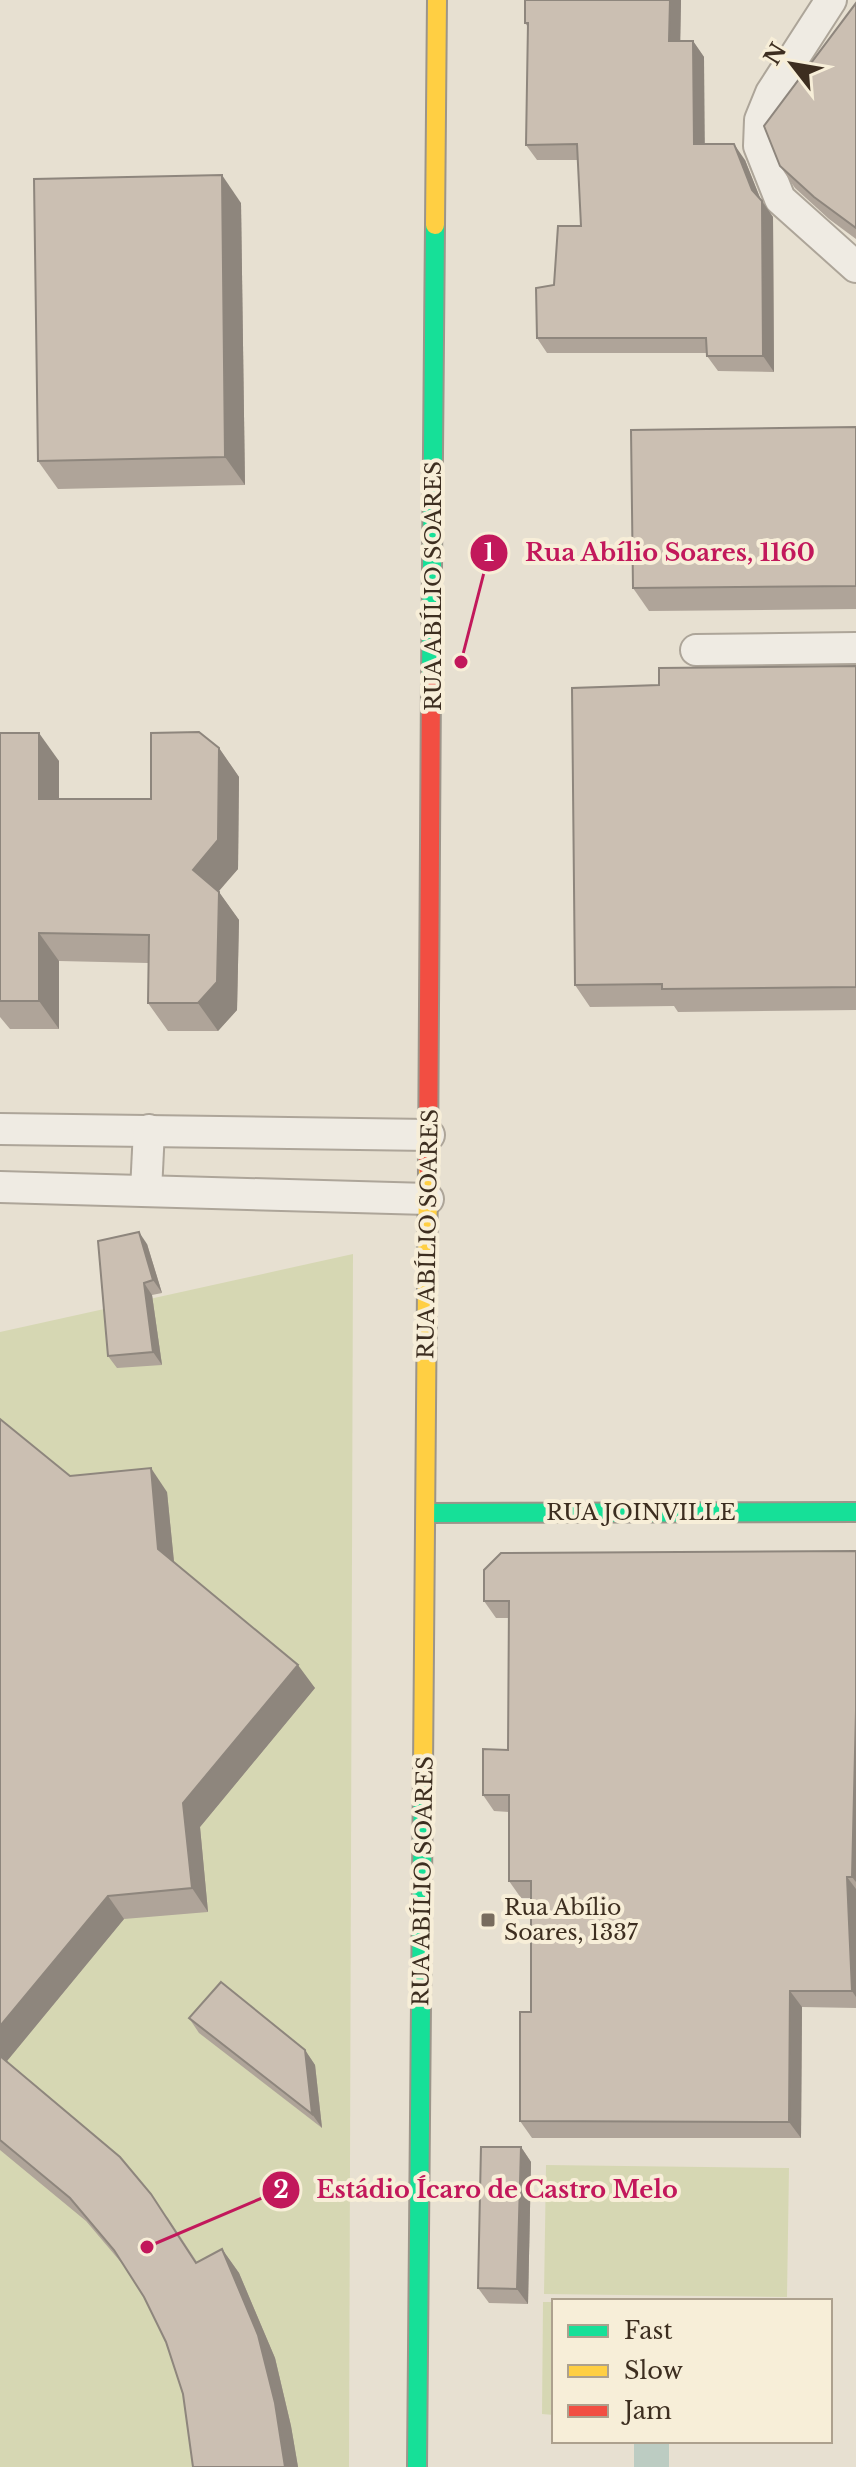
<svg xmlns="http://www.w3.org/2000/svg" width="856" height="2467" font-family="'Libre Baskerville',serif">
<rect width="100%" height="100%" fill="#e7e0d1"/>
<!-- green -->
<g fill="#d6d7b3">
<path d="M353 1254 349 2467H0V1332Z"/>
<path d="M546 2165 789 2168 787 2297 544 2294Z"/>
<path d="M543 2302H554V2415L542 2414Z"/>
</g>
<!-- water -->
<rect fill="#bcccc2" x="634" y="2441" width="35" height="26"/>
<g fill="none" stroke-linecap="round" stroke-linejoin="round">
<defs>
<g id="lane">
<path d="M831 0 771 93 760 120 759 146 780 199 856 267"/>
<path d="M696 650 856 648"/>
<path d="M0 1129 429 1135"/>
<path d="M0 1187 428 1199"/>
<path d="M146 1191 149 1130"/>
</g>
<g id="fast">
<path d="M431 681 435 225"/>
<path d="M426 1513 856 1512"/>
<path d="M417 2467 423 1769"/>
</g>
<g id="slow">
<path d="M435 225 437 0"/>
<path d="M423 1769 428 1168"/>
</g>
<path id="jam" d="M428 1168 431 681"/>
</defs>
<!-- lane casing -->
<use href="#lane" stroke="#ada599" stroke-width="34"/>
<!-- fast casing -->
<use href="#fast" stroke="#9c958a" stroke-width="22"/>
<!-- slow casing -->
<use href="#slow" stroke="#9c958a" stroke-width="22"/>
<!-- jam casing -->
<use href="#jam" stroke="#9c958a" stroke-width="22"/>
<!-- lane -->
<use href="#lane" stroke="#efebe3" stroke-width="30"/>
<!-- fast -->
<use href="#fast" stroke="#16e098" stroke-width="18"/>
<!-- slow -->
<use href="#slow" stroke="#ffcf43" stroke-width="18"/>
<!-- jam -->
<use href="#jam" stroke="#f24e42" stroke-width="18"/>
</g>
<!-- wall -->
<g fill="#afa499">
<path d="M525 0H681L680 41H693L704 57V144L745 160 761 200 773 217 774 372 718 371 707 356V353H547L537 338 554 285 581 226 578 160H537L526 145 528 27 525 23Z"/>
<path d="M856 3V239L829 219 795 188 780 166Z"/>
<path d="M241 203 245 485 58 489 38 461Z"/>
<path d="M856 427V609L649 611 633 588Z"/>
<path d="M856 666V1010L678 1012 674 1006 590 1007 575 985 659 685Z"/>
<path d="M0 733 59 761V799H151L219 748 239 777 238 869 218 891 239 920 237 1010 218 1031H168L148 1003V963L59 961V1029H10L0 1017Z"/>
<path d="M147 1244 162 1293 152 1295 162 1365 117 1368 108 1356Z"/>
<path d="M0 1419 70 1476 167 1492 174 1562 315 1688 200 1827 208 1912 124 1919 7 2061 168 2218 197 2262 222 2249 239 2273 275 2358 291 2426 298 2467H193L183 2394 166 2342 144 2297 125 2267 86 2221 0 2150Z"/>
<path d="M856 1551V2008L802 2007 801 2138H532L520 2121 531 2012V1898H521L509 1881V1812L494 1811 483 1795 508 1750 509 1618H496L484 1601Z"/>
<path d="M189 2018 305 2050 315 2065 322 2128 199 2033Z"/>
<path d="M521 2147 531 2162 528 2304 489 2303 478 2288Z"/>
</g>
<!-- shaded-wall -->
<g fill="#8e867d">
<path d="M670 0H681L680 56 669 41Z"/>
<path d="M693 41 704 57 705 160 694 144Z"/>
<path d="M734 144 745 160 762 203V201L773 217 774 372 763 356 752 190Z"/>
<path d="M222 175 241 203 245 485 225 457Z"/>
<path d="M39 733 59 761V827L39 799Z"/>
<path d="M219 748 239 777 238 869 213 898 193 870Z"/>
<path d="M219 892 239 920 237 1010 218 1031 198 1003Z"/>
<path d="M39 933 59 961V1029L39 1001Z"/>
<path d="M139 1232 147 1244 162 1293 153 1280Z"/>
<path d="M144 1283 152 1295 162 1365 153 1352Z"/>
<path d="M151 1468 167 1492 175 1572 158 1549Z"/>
<path d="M298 1665 315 1688 200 1827 208 1912 192 1888 183 1803Z"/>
<path d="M856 1712V1882L852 1877Z"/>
<path d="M847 1877 856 1889V1997L852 1991Z"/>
<path d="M108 1896 124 1919 2 2067 0 2064V2026Z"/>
<path d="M790 1991 802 2007 801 2138 789 2122Z"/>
<path d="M305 2050 315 2065 322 2128 312 2114Z"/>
<path d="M521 2147 531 2162 528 2304 517 2289Z"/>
<path d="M222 2249 239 2273 275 2358 291 2426 298 2467H285Z"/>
</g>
<!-- building -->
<g fill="#cbbfb2" stroke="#8e867d" stroke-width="2">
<path d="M525 0H670L669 41H693L694 144H734L752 190 762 201 763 356H707L706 338H537L536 288 554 285 558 226H581L577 144 526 145 528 23H525Z"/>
<path d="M856 3V228L814 197 780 166 764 126Z"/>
<path d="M222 175 225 457 38 461 34 179Z"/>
<path d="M856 427V586L633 588 631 430Z"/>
<path d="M856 666V987L662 989V984L575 985 572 688 659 685V668Z"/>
<path d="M199 732 219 748 218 840 193 870 219 892 217 982 198 1003H148L149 935 39 933V1001H0V733H39V799H151V733Z"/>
<path d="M139 1232 153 1280 144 1283 153 1352 108 1356 98 1241Z"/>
<path d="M0 1419 70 1476 151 1468 158 1549 298 1665 183 1803 192 1888 108 1896 0 2026Z"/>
<path d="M856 1551V1711L852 1877H847L852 1991H790L789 2122 520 2121V2012H531V1881H509V1795H483V1749L508 1750 509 1601H484V1570L501 1553Z"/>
<path d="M221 1982 305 2050 312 2114 189 2018Z"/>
<path d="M0 2056 120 2157 151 2194 196 2263 222 2249 258 2335 275 2403 285 2467H193L183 2394 166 2342 144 2297 114 2250 70 2198 0 2140Z"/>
<path d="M481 2147H521L517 2289 478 2288Z"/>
</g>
<!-- markers -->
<rect fill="#786c5e" stroke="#f7eed8" stroke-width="3" x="480" y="1912" width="16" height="16" rx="4"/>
<g text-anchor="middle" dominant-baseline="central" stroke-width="8" stroke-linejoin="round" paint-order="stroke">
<!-- street labels -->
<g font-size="22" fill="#3d2e20" stroke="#f7eed8">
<text transform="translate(433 586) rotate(-90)">RUA ABÍLIO SOARES</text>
<text transform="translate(428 1234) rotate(-89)">RUA ABÍLIO SOARES</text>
<text x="641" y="1512">RUA JOINVILLE</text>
<text transform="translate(423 1881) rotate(-89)">RUA ABÍLIO SOARES</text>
</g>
<!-- poi labels -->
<g font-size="22" fill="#3d2e20" stroke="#f7eed8" text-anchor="start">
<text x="504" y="1907">Rua Abílio<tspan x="504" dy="25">Soares, 1337</tspan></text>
</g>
</g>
<!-- callouts -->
<path fill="none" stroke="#c2185b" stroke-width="3" d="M461 662L489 553M147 2247L281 2190"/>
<g fill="#c2185b" stroke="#f7eed8" stroke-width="3">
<circle cx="461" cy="662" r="8"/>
<circle cx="147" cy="2247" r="8"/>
<circle cx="489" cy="553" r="20"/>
<circle cx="281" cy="2190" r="20"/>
</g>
<g font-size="24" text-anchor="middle" font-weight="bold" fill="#fff">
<text x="489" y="561">1</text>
<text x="281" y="2198">2</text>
</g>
<g font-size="24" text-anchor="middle" font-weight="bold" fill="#c2185b" stroke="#f7eed8" stroke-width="8" stroke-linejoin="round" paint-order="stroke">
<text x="670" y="561">Rua Abílio Soares, 1160</text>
<text x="497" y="2198">Estádio Ícaro de Castro Melo</text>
</g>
<!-- legend -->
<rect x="552" y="2299" width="280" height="144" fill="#f7eed8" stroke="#ada18e" stroke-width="2"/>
<rect x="568" y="2325" width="40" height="12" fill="#16e098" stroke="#ada18e" stroke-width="2"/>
<text x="624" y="2339" font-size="24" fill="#3d2e20">Fast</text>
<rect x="568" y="2365" width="40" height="12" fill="#ffcf43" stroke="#ada18e" stroke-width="2"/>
<text x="624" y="2379" font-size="24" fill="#3d2e20">Slow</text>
<rect x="568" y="2405" width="40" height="12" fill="#f24e42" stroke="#ada18e" stroke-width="2"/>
<text x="624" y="2419" font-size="24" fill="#3d2e20">Jam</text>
<!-- north arrow -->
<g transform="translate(792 64) rotate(301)" stroke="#f7eed8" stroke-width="6" paint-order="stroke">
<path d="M0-6L14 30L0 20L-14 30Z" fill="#3d2e20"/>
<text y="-12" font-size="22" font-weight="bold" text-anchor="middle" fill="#3d2e20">N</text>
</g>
</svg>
